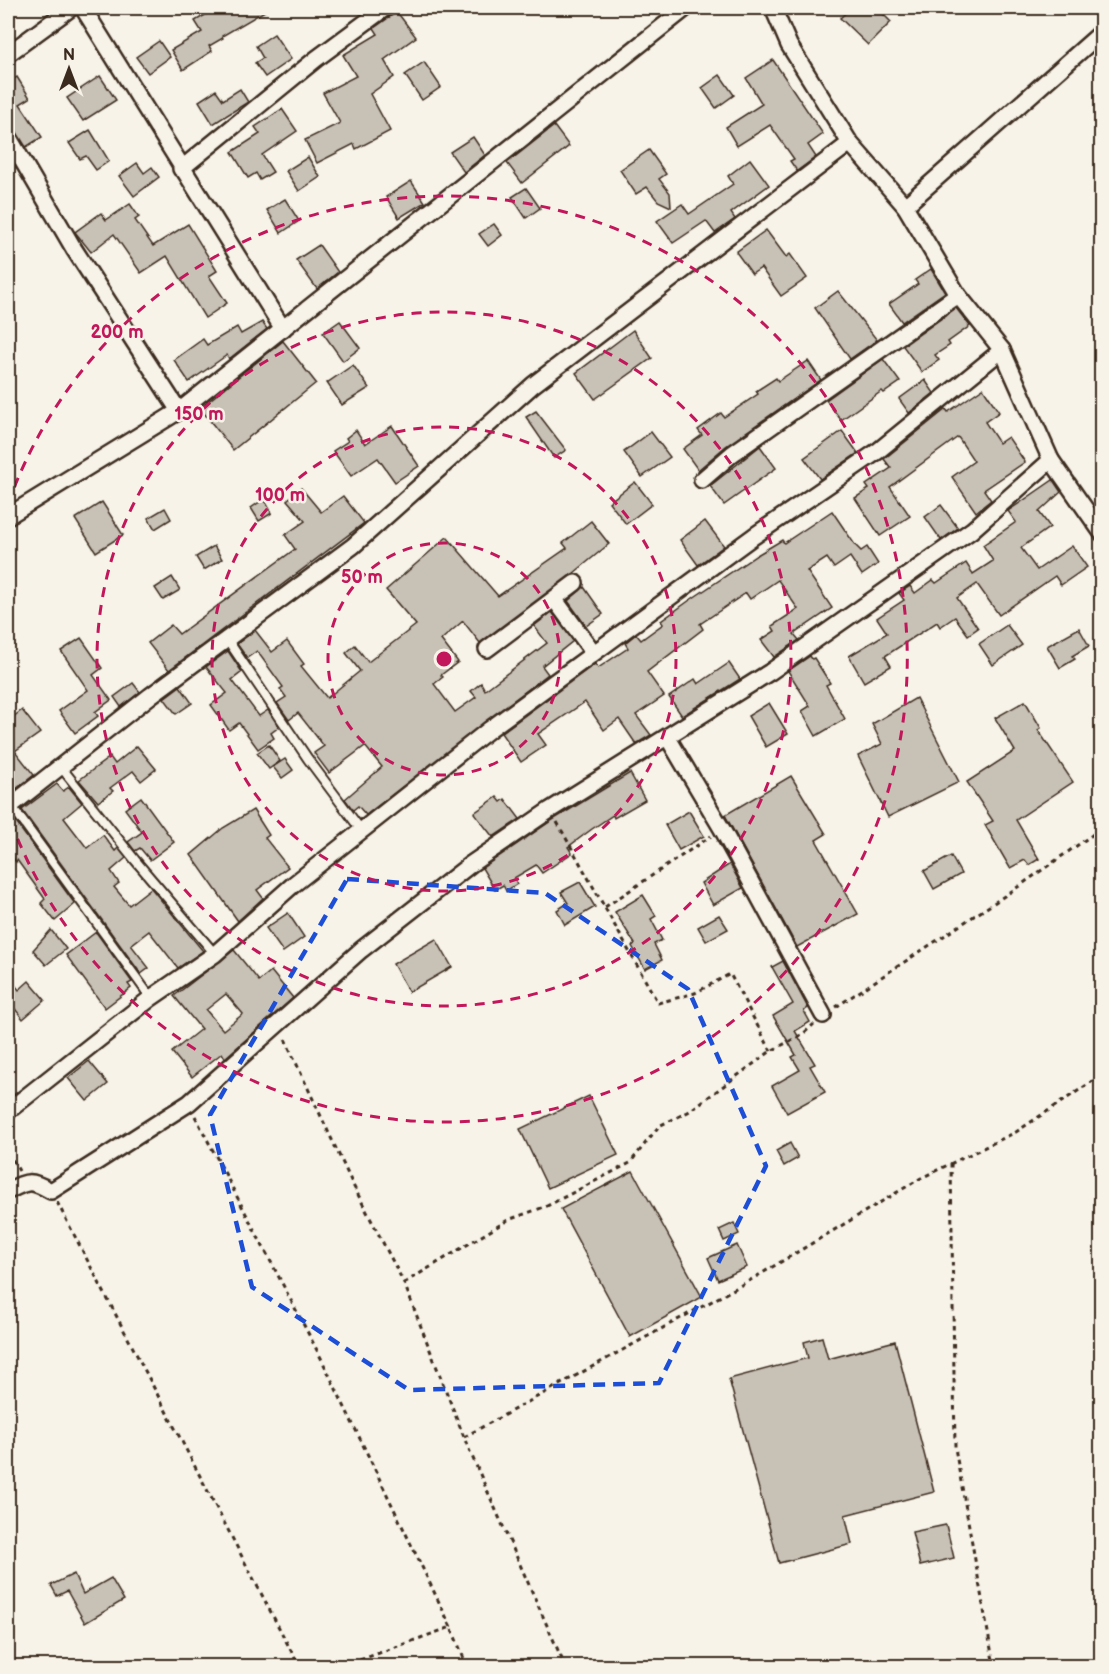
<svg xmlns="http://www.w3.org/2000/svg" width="1109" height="1674" font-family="'Balsamiq Sans',sans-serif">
<rect width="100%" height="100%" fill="#f7f3e8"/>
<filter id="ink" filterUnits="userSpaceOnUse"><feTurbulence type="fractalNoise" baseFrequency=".0167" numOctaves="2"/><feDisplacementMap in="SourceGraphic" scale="12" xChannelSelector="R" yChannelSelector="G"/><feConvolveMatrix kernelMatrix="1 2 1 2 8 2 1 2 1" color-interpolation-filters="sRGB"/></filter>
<g filter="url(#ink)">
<!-- building -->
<g fill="#c8c1b6" stroke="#3b2a1e" stroke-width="1.5" fill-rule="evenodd">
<path d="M217 8H270L222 36 223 38 209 46 212 51 183 70 171 50 202 32 195 21Z"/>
<path d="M851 8H877L891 22 868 45 840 18Z"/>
<path d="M397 12 416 37 384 60 394 77 370 94 390 131 356 149 354 144 317 163 305 140 340 123 323 93 356 76 343 55 378 34 374 28Z"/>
<path d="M274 34 291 59 265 77 255 63 263 58 256 46Z"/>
<path d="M159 41 170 57 148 73 136 57Z"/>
<path d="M773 60 823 134 808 145 816 157 797 171 790 161 794 159 770 125 737 146 726 127 762 104 746 78Z"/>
<path d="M424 62 441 87 422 100 405 75Z"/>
<path d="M720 75 734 95 716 108 702 88Z"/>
<path d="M100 76 116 100 83 121 67 98Z"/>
<path d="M17 77 30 98 20 104 42 137 26 147 16 131 8 124V82Z"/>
<path d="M240 89 248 102 213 124 199 101 216 90 223 100Z"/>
<path d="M282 109 297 131 262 155 273 172 260 180 256 173 248 178 232 152 260 134 255 127Z"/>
<path d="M554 126 569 146 522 183 507 163Z"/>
<path d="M90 130 109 161 96 170 86 156 80 159 69 143Z"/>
<path d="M473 137 485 155 464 172 450 152Z"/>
<path d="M649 150 666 174 659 179 670 193 671 207 658 201 647 187 636 194 620 170Z"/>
<path d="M308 157 320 177 299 191 286 171Z"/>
<path d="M750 159 769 185 731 213 735 219 715 233 706 221 673 243 657 221 682 204 689 214 733 184 728 176Z"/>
<path d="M137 163 144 173 152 167 159 177 134 196 119 176Z"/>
<path d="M411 181 425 202 399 218 386 197Z"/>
<path d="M526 188 540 208 526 218 512 197Z"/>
<path d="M285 199 299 221 281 233 267 210Z"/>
<path d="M130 204 139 217 135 220 153 246 188 224 217 271 209 276 227 303 205 318 167 256 141 273 114 234 91 252 75 232 101 213 106 220Z"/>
<path d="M494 224 502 235 488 246 479 234Z"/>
<path d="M766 230 786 257 790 254 807 278 781 296 761 268 752 274 736 252Z"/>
<path d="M319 245 338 272 317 289 296 260Z"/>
<path d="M931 269 945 292 902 322 889 304 918 284 915 280Z"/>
<path d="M838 291 877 340 850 359 815 308Z"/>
<path d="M956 308 970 326 948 342 950 345 935 355 939 360 922 372 903 346Z"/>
<path d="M340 321 360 348 343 361 323 333Z"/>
<path d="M262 322 267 329 229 359 227 355 189 382 174 360 203 339 207 345 237 327 241 334Z"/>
<path d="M633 330 652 358 595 399 576 373Z"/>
<path d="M283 341 316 383 233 450 200 408Z"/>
<path d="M883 359 900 382 884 393 882 391 841 420 826 400Z"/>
<path d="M808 361 821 380 726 446 698 470 683 449 702 435 698 430 721 413 724 417 758 394 756 391 776 378 778 381Z"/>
<path d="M353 365 369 388 342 405 327 383Z"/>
<path d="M925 380 934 393 909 413 899 399Z"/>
<path d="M983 388 999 412 985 422 999 443 1008 437 1025 462 984 490 991 500 976 512 952 477 974 461 958 437 890 487 910 516 880 536 855 498 869 489 866 485 891 468 884 459 946 409 948 412Z"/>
<path d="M536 411 566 450 554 458 526 417Z"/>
<path d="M392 426 419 466 395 482 378 458 351 476 333 451 348 441 346 438 356 430 365 444Z"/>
<path d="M842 431 858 453 820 479 804 458Z"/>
<path d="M651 432 670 457 642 477 624 452Z"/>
<path d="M760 446 776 468 724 505 710 486Z"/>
<path d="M1053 480 1061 492 1039 512 1050 527 1021 548 1037 570 1072 546 1087 567 1061 585 1055 576 999 615 977 584 957 598 978 628 968 635 955 617 940 627 937 622 885 656 891 666 864 682 849 656 887 633 877 618 904 600 899 593 910 586 915 593 933 580 936 583 966 563 973 574 993 561 983 545 1016 522 1008 511Z"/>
<path d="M635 482 652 504 626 524 609 502Z"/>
<path d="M301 488 321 512 343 496 364 523 169 670 148 643 171 625 179 634 295 549 285 535 305 521 287 500Z"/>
<path d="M264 499 272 513 259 521 251 508Z"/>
<path d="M102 502 123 535 96 552 75 519Z"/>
<path d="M941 505 958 528 941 540 925 517Z"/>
<path d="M165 508 171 519 155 529 148 518Z"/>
<path d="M832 511 855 545 861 551 867 547 878 564 862 575 850 557 834 568 827 558 807 571 832 608 794 634 799 640 774 657 761 640 775 631 772 626 798 609 778 580 750 599 746 593 700 624 703 629 647 672 664 696 636 715 651 735 636 744 619 719 604 730 585 702 538 734 546 745 521 762 501 733 595 664 598 668 628 648 625 643 636 634 641 640 663 624 661 621 690 600 757 555 782 540 784 543Z"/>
<path d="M591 521 609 544 574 573 480 643 463 621 441 640 458 662 441 675 443 677 434 684 455 712 476 697 471 691 481 683 485 690 547 643 534 626 552 612 573 641 542 666 548 674 366 815 358 806 353 810 345 799 382 767 365 746 329 773 314 753 324 746 298 713 289 720 277 703 286 697 280 689 283 687 257 651 247 658 237 644 255 630 272 652 287 641 304 664 301 666 327 698 360 671 346 653 355 645 368 662 416 625 386 590 447 537 498 596 567 548 563 543Z"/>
<path d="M705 521 724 546 698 565 680 540Z"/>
<path d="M214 546 222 559 204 570 196 557Z"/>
<path d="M172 577 180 590 163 600 155 588Z"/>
<path d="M584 587 603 614 586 626 568 601Z"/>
<path d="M1007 625 1022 645 993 665 979 644Z"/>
<path d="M1079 628 1089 646 1072 656 1075 659 1060 668 1047 646Z"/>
<path d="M81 638 102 668 93 675 111 700 95 712 98 716 75 733 59 711 88 690 61 651Z"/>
<path d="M228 651 242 672 232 680 259 716 268 710 279 727 271 733 274 738 258 749 239 723 229 730 211 705 227 693 206 667Z"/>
<path d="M810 656 812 659 814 658 830 683 826 685 845 719 816 736 802 711 810 706 788 671Z"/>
<path d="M729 663 740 679 682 716 669 697 695 679 698 684Z"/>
<path d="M133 683 140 692 121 707 114 697Z"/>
<path d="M180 686 192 703 176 714 164 698Z"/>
<path d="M916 698 959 782 888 817 858 756 882 744 872 724Z"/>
<path d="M1025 701 1041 728 1038 730 1073 782 1016 820 1039 859 1029 865 1025 860 1010 868 985 825 993 821 967 782 1015 751 995 718Z"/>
<path d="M769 703 788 734 766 747 748 716Z"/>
<path d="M22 710 40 733 15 751 34 775 12 792 8 786V721Z"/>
<path d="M269 745 280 761 269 769 257 753Z"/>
<path d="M137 746 156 769 141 781 133 771 110 788 113 791 98 802 79 780 110 757 115 764Z"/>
<path d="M285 759 293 770 282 778 273 767Z"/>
<path d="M630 773 645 800 614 818 613 815 592 829 568 847 572 853 542 873 536 865 514 878 517 884 506 891 503 885 495 890 482 868 551 821Z"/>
<path d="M791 776 826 834 816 840 858 914 797 947 725 815Z"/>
<path d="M57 784 63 791 69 787 82 803 64 818 87 848 103 835 115 851 118 848 126 858 111 871 119 883 114 887 129 905 151 888 203 951 178 968 149 931 131 945 149 968 141 974 22 810Z"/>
<path d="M141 797 174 842 150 860 140 848 135 851 128 842 142 832 125 809Z"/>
<path d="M497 797 501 802 505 799 520 819 493 837 474 813Z"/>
<path d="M253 810 269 835 265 838 288 867 257 890 263 898 238 921 191 855 223 828Z"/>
<path d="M689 811 704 836 679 850 665 825Z"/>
<path d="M12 817 75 904 55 921 41 903 45 899 17 860 16 862 8 851V819Z"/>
<path d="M717 841 743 888 713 905 701 883 730 864Z"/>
<path d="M951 856 961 874 934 889 924 871Z"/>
<path d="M580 882 595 907 565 925 557 910 568 903 561 892Z"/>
<path d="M643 895 656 916 651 919 662 940 654 944 662 960 645 969 632 946 635 944 615 912Z"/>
<path d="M288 913 304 937 283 952 266 928Z"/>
<path d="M719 915 728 929 706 941 698 927Z"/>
<path d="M51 930 66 949 46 965 33 950Z"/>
<path d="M96 932 132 982 128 984 131 988 105 1008 66 955Z"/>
<path d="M436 939 452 967 409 992 393 964Z"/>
<path d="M234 950 259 981 271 971 293 998 225 1058 222 1053 192 1077 172 1052 201 1029 174 996ZM226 994 243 1014 223 1030 206 1010Z"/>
<path d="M783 961 808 1008 804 1011 810 1022 795 1031 815 1064 810 1066 825 1092 787 1113 772 1086 800 1070 792 1057 796 1055 773 1016 793 1004 772 967Z"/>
<path d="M8 976 19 990 29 981 45 1000 23 1019 8 1000Z"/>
<path d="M89 1061 108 1084 87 1101 68 1078Z"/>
<path d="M589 1096 618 1155 548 1188 520 1129Z"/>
<path d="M790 1143 798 1158 784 1166 776 1151Z"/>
<path d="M633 1171 702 1297 630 1337 561 1209Z"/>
<path d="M734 1223 739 1234 724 1241 719 1230Z"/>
<path d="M737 1245 747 1267 718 1280 708 1258Z"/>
<path d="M822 1337 828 1359 895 1341 934 1492 845 1515 852 1544 779 1563 729 1379 808 1358 804 1342Z"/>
<path d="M946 1525 954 1558 920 1566 912 1532Z"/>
<path d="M74 1574 83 1594 111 1578 124 1600 85 1623 67 1591 57 1596 51 1585Z"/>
</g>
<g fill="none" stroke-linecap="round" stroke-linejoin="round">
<defs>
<g id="lane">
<path d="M227 639 308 759 361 830"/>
<path d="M61 767 135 860 215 954"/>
<path d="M11 805 151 998"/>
</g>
<g id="street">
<path d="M83 8 283 329"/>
<path d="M773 8 789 45 850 143 905 206 958 295 1002 350 1051 460 1102 533"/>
<path d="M8 54 71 8"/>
<path d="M8 136 74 249 179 411"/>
<path d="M181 169 316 59 385 8"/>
<path d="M905 206 1102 32"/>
<path d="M702 480 732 454 958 295"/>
<path d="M8 516 179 411 686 8"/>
<path d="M555 600 593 652"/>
<path d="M487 649 575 583"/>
<path d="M668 738 722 829 823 1015"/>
<path d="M8 808 150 696 353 546 533 385 850 143"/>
<path d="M8 1111 151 998 215 954 294 884 490 729 754 536 878 451 1002 350"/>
<path d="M8 1191C28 1181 30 1179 51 1191L189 1103 361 950 471 864 550 810 770 672 972 530 1051 460"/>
</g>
</defs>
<!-- lane casing -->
<use href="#lane" stroke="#3b2a1e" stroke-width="12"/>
<!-- street casing -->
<use href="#street" stroke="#3b2a1e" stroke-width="20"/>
<!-- path -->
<g stroke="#3b2a1e" stroke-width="3" stroke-dasharray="4.5 4.5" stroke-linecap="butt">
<path d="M557 822 658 1003 695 993 730 974 771 1051"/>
<path d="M605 907 711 836"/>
<path d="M836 1007 1015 889 1102 828"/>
<path d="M285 1039 353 1185 404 1283 467 1445 565 1666"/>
<path d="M195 1116 321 1358 451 1627"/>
<path d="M8 1152 19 1171"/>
<path d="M951 1163 955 1448 994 1666"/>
<path d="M57 1202 299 1666"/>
<path d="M404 1283 508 1220 547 1206 630 1163 659 1126 688 1112 771 1051 803 1034 814 1024"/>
<path d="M464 1437 754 1278 921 1178 1016 1132 1102 1075"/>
<path d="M343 1666 451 1627 467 1666"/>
</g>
<!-- lane -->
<use href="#lane" stroke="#f7f3e8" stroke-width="8"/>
<!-- street -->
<use href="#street" stroke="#f7f3e8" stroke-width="15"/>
</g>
</g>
<!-- marked area -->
<path fill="none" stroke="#1d4ed8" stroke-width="4.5" stroke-dasharray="12 8" stroke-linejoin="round" d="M347 879 545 893 688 989 766 1166 659 1383 409 1390 252 1287 210 1115Z"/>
<!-- distance rings -->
<g fill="none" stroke="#c2185b" stroke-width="3" stroke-dasharray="10 8">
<circle cx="444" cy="659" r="116"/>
<circle cx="444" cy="659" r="232"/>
<circle cx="444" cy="659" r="347"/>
<path d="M8 504A463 463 0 1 1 8 814"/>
</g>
<circle cx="444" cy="659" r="9" fill="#c2185b" stroke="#f7f3e8" stroke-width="3"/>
<g font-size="18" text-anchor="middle" font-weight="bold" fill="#c2185b" stroke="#f7f3e8" stroke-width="5" stroke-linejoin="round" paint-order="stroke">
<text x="117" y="338">200 m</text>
<text x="199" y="420">150 m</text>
<text x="280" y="501">100 m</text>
<text x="362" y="583">50 m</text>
</g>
<!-- margin -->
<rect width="1109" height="1674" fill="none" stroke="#f7f3e8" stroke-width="30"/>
<rect x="15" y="15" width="1079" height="1644" fill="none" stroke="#3b2a1e" stroke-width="2" filter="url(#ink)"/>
<!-- north arrow -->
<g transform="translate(69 69)" stroke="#f7f3e8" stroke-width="4.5" paint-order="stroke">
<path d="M0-4.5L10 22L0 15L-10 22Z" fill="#3b2a1e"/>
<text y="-9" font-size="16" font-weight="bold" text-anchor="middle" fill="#3b2a1e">N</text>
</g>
</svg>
